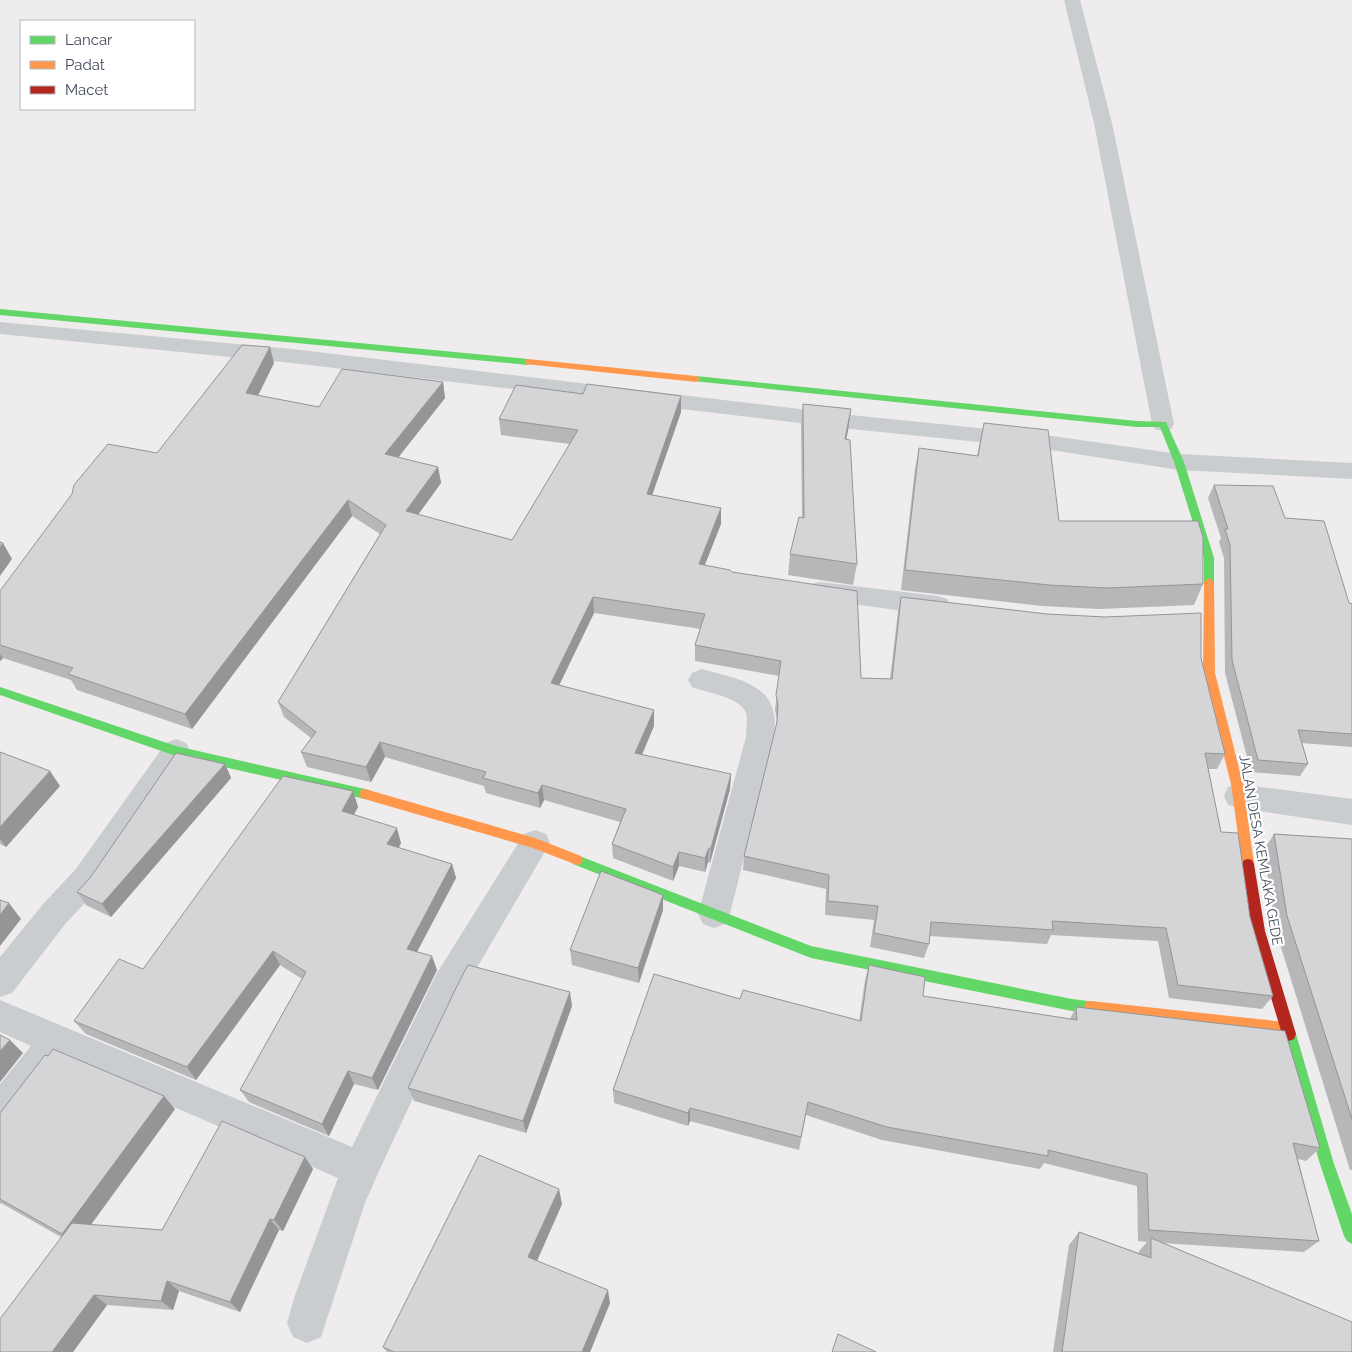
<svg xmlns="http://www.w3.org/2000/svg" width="1352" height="1352" font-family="Raleway,sans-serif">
<rect width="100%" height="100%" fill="#eeecec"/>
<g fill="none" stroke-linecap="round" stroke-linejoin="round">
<!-- street -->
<g fill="#cacdd0" fill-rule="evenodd">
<path d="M1064 0H1080L1112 123 1174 424 1171 429 1163 431 1155 429 1152 424 1094 123Z"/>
<path d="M0 322 292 349 851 415 1038 434 1179 454 1352 463V479L1179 470 1038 448 851 429 292 363 0 334Z"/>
<path d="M820 582 938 596 947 599 951 606 947 613 938 616 811 598 807 591 811 584Z"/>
<path d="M702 669C728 677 768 681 774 714 776 721 774 729 774 737L730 914 725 924 714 928 703 924 698 914 746 737C746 729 748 720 746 713 742 698 705 692 692 687L688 680 692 673Z"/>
<path d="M176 739 186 743 190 751 186 759 97 890 66 923 12 993 0 997V957L44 903 75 870 166 743Z"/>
<path d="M1239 784 1352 799V825L1239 808 1228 805 1224 796 1228 787Z"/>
<path d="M535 830 546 834 550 843 461 995 379 1171 365 1203 321 1337 307 1343 293 1337 287 1323 295 1295 338 1178 63 1059 13 1124 0 1130V1084L31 1046 0 1032V1000L352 1147 437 973 524 834Z"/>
</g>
<!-- fast -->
<g fill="#63d668" fill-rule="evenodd">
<path d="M0 309 528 359 532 362 528 365 0 315Z"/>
<path d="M696 376 1137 421 1166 422 1184 462 1214 558V582L1209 586 1204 582V558L1174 462 1160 427H1137L693 381V377Z"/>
<path d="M0 687 176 746 365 789 369 790 371 794 369 798 365 799 176 756 0 695Z"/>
<path d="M577 855 811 946 1072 999 1096 1002 1098 1007 1096 1012 1091 1013 1072 1011 811 958 573 864 571 860 573 856Z"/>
<path d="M1289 1027 1294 1029 1296 1034 1334 1164 1352 1214V1244L1347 1241 1344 1236 1320 1164 1282 1034 1284 1029Z"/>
</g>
<!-- slow -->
<g fill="#ff974d" fill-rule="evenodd">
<path d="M528 359 696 376 701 379 696 382 525 364V360Z"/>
<path d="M1209 578 1214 582 1215 673 1243 784 1254 864 1252 868 1248 869 1244 868 1242 864 1231 784 1203 673 1204 582Z"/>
<path d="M365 789 535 838 581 856 583 860 581 864 577 865 533 848 361 798 359 794 361 790Z"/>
<path d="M1091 1001 1285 1022 1290 1024 1292 1029 1290 1034 1285 1036 1091 1013 1086 1012 1084 1007 1086 1002Z"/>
</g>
<!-- jam -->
<path fill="#b3261e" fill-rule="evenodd" d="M1248 859 1252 860 1254 864 1265 931 1296 1034 1294 1039 1289 1041 1284 1039 1282 1034 1251 931 1242 864 1244 860Z"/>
</g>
<!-- wall -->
<g fill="#b7b6b9">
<path d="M274 363 258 396 319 407 443 382 445 398 398 458 438 467 441 483 418 515 512 540 570 444 501 435 499 419 583 394 681 396V412L652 495 721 508V524L704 565 732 572 861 678 890 679 898 612 901 597 1201 658 1225 754 1217 769H1208L1221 832 1250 917 1273 996 1262 1009 1169 998 1158 941 1051 935 1047 944 930 936 929 944 924 958 870 947 874 920 825 915 826 889 743 870 744 856 776 726 777 719 775 710 779 676 695 661V645L701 629 594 613 559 685 654 726 642 755 731 774 730 789 710 863 708 862 705 872 679 866 673 881 613 858 612 844 620 822 544 800 540 808 486 793 484 786 385 757 371 782 307 767 301 752 311 738 284 717 278 702 380 534 352 516 192 729 77 690 71 680 3 658 0 661V591L157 453Z"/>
<path d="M803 404 851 409 846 439 857 564 853 585 788 575 790 554 802 518 801 425Z"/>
<path d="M984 423 1059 521 1203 584 1194 605 1099 609 1042 606 901 590 915 469 919 448 977 456Z"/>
<path d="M1214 485 1285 518 1349 603 1352 604V747L1302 743 1308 764 1300 776 1251 772 1225 673 1224 558 1219 542 1221 538 1208 498Z"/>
<path d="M0 752 60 786 6 847 0 844Z"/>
<path d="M225 764 231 778 111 917 86 905 77 892Z"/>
<path d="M353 791 358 807 354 814 401 843 399 848 452 864 456 878 417 952 437 970 378 1090 354 1084 329 1136 249 1102 240 1090 302 979 280 965 196 1080 86 1034 74 1021 143 969Z"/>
<path d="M1274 834 1352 839V1170H1350L1276 931 1264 850Z"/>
<path d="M663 895V910L639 983 572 965 570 950Z"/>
<path d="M869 965 923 996 1070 1019 1076 1007 1320 1148 1306 1161 1298 1159 1319 1241 1304 1252 1161 1243 1352 1352H1053L1069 1245 1079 1232 1139 1253V1251L1147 1242 1138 1241 1137 1186 1044 1163 1040 1169 882 1140 806 1115 799 1150 690 1121 688 1126 614 1103 613 1090 740 999 859 1021 865 980Z"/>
<path d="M572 1006 526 1133 414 1101 408 1088Z"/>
<path d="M175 1109 91 1225 162 1230 313 1169 283 1231 279 1230 240 1312 179 1291 173 1310 107 1305 73 1352H0L61 1237 1 1203 0 1204V1113Z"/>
<path d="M562 1204 537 1260 610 1303 590 1352H387L383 1347Z"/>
</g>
<!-- shaded-wall -->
<g fill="#959496">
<path d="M270 347 274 363 251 409 246 393Z"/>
<path d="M443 382 445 398 388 470 385 454Z"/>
<path d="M681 396V412L647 510V494Z"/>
<path d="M851 409 848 431 842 460 845 439Z"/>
<path d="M438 467 441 483 409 527 406 511Z"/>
<path d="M348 500 352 516 192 729 185 714Z"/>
<path d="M721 508V524L699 580V564Z"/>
<path d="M3 543 12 559 0 576V548Z"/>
<path d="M593 597 594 613 553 698 551 683Z"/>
<path d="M0 654 3 658 0 661Z"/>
<path d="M654 710V726L636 768 635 753Z"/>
<path d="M380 742 385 757 371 782 366 767Z"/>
<path d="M225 764 231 778 111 917 102 904Z"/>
<path d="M50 771 60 786 6 847 0 839V827Z"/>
<path d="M731 774 730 789 710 863 711 848Z"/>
<path d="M542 785 544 800 540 808 538 793Z"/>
<path d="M353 791 358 807 348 826 342 811Z"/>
<path d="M397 828 401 843 392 859 387 844Z"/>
<path d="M709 848 708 862 705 872V858Z"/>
<path d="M679 852V866L673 881V867Z"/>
<path d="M452 864 456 878 411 963 407 949Z"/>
<path d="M663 895V910L639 983 638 968Z"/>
<path d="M9 903 21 919 0 946V915Z"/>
<path d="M273 951 280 965 196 1080 187 1067Z"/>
<path d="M432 956 437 970 378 1090 372 1078Z"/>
<path d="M570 992 572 1006 526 1133 523 1121Z"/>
<path d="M10 1040 23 1053 0 1082V1051Z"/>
<path d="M348 1071 354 1084 329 1136 322 1124Z"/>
<path d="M164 1096 175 1109 76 1245 62 1234Z"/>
<path d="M690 1108V1121L688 1126V1113Z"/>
<path d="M305 1157 313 1169 283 1231 274 1220Z"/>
<path d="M559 1189 562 1204 533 1270 528 1257Z"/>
<path d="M270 1219 279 1230 240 1312 230 1302Z"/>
<path d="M167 1281 179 1291 173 1310 161 1301Z"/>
<path d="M608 1290 610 1303 590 1352H582Z"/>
<path d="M94 1295 107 1305 73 1352H52Z"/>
</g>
<!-- building -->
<g fill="#d5d4d7" stroke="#959496">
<path d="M242 345 270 347 246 393 319 407 342 369 443 382 385 454 438 467 406 511 512 540 578 430 499 419 516 385 583 394 587 384 681 396 647 494 721 508 699 564 730 570 732 572 857 591 861 678 892 679 901 597 1047 614 1105 617 1201 613V658L1225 754 1205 753 1221 832 1238 833 1250 917 1273 996 1178 985 1166 928 1052 921 1053 930 931 922 929 944 874 933 878 906 828 901 829 875 744 856 777 722 778 704 776 695 781 661 695 645 705 614 593 597 551 683 654 710 635 753 731 774 711 848H709L705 858 679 852 673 867 612 844 626 809 542 785 538 793 483 778 486 772 380 742 366 767 301 752 316 732 278 702 386 525 348 500 185 714 68 674 73 668 0 645V591L72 494 74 485 108 444 157 453Z"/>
<path d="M803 404 851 409 845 439 850 440 857 564 790 554 799 517 804 518Z"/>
<path d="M984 423 1048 430 1059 521H1198L1203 537V584L1107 588 1049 585 905 570 919 448 978 456Z"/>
<path d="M1214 485 1273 486 1285 518 1324 521 1349 603 1352 604V734L1298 730 1308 764 1258 760 1232 660 1230 545 1225 529H1228Z"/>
<path d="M0 542 3 543 0 548Z"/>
<path d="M0 752 50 771 0 827Z"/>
<path d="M176 753 225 764 102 904 77 892 90 878Z"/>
<path d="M283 776 353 791 342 811 397 828 387 844 452 864 407 949 432 956 372 1078 348 1071 322 1124 240 1090 306 972 273 951 187 1067 74 1021 119 959 143 969Z"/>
<path d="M1274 834 1352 839V1119L1287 916Z"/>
<path d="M601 871 663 895 638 968 570 950Z"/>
<path d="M0 900 9 903 0 915Z"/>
<path d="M468 965 570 992 523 1121 408 1088 459 982Z"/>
<path d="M869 965 925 977 923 996 1077 1020 1076 1007 1285 1031 1320 1148 1293 1143 1319 1241 1149 1230 1147 1174 1048 1150V1156L887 1127 808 1102 801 1137 690 1108 688 1113 613 1090 654 974 740 999 743 990 861 1021Z"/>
<path d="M0 1035 10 1040 0 1051Z"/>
<path d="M53 1049 164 1096 62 1234 0 1199V1113L45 1055 48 1056Z"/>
<path d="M222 1121 305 1157 274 1220 270 1219 230 1302 167 1281 161 1301 94 1295 52 1352H0V1319L72 1223 162 1230Z"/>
<path d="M479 1155 559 1189 528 1257 608 1290 582 1352H394L383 1347Z"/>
<path d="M1079 1232 1151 1258V1238L1352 1322V1352H1062Z"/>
<path d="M838 1334 876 1352H832Z"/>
</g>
<g text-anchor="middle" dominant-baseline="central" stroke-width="4.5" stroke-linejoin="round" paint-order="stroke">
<!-- street labels -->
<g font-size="14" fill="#434c5a" stroke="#fff">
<text transform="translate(1261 850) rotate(80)">JALAN DESA KEMLAKA GEDE</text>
</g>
</g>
<!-- legend -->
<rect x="20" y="20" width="175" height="90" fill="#ffffff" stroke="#b4b7bd"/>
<rect x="30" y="36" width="25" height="8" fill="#63d668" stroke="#b4b7bd"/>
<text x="65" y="45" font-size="15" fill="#434c5a">Lancar</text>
<rect x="30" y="61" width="25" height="8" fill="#ff974d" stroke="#b4b7bd"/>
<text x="65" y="70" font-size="15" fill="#434c5a">Padat</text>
<rect x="30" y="86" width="25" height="8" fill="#b3261e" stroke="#b4b7bd"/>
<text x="65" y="95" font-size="15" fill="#434c5a">Macet</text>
</svg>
